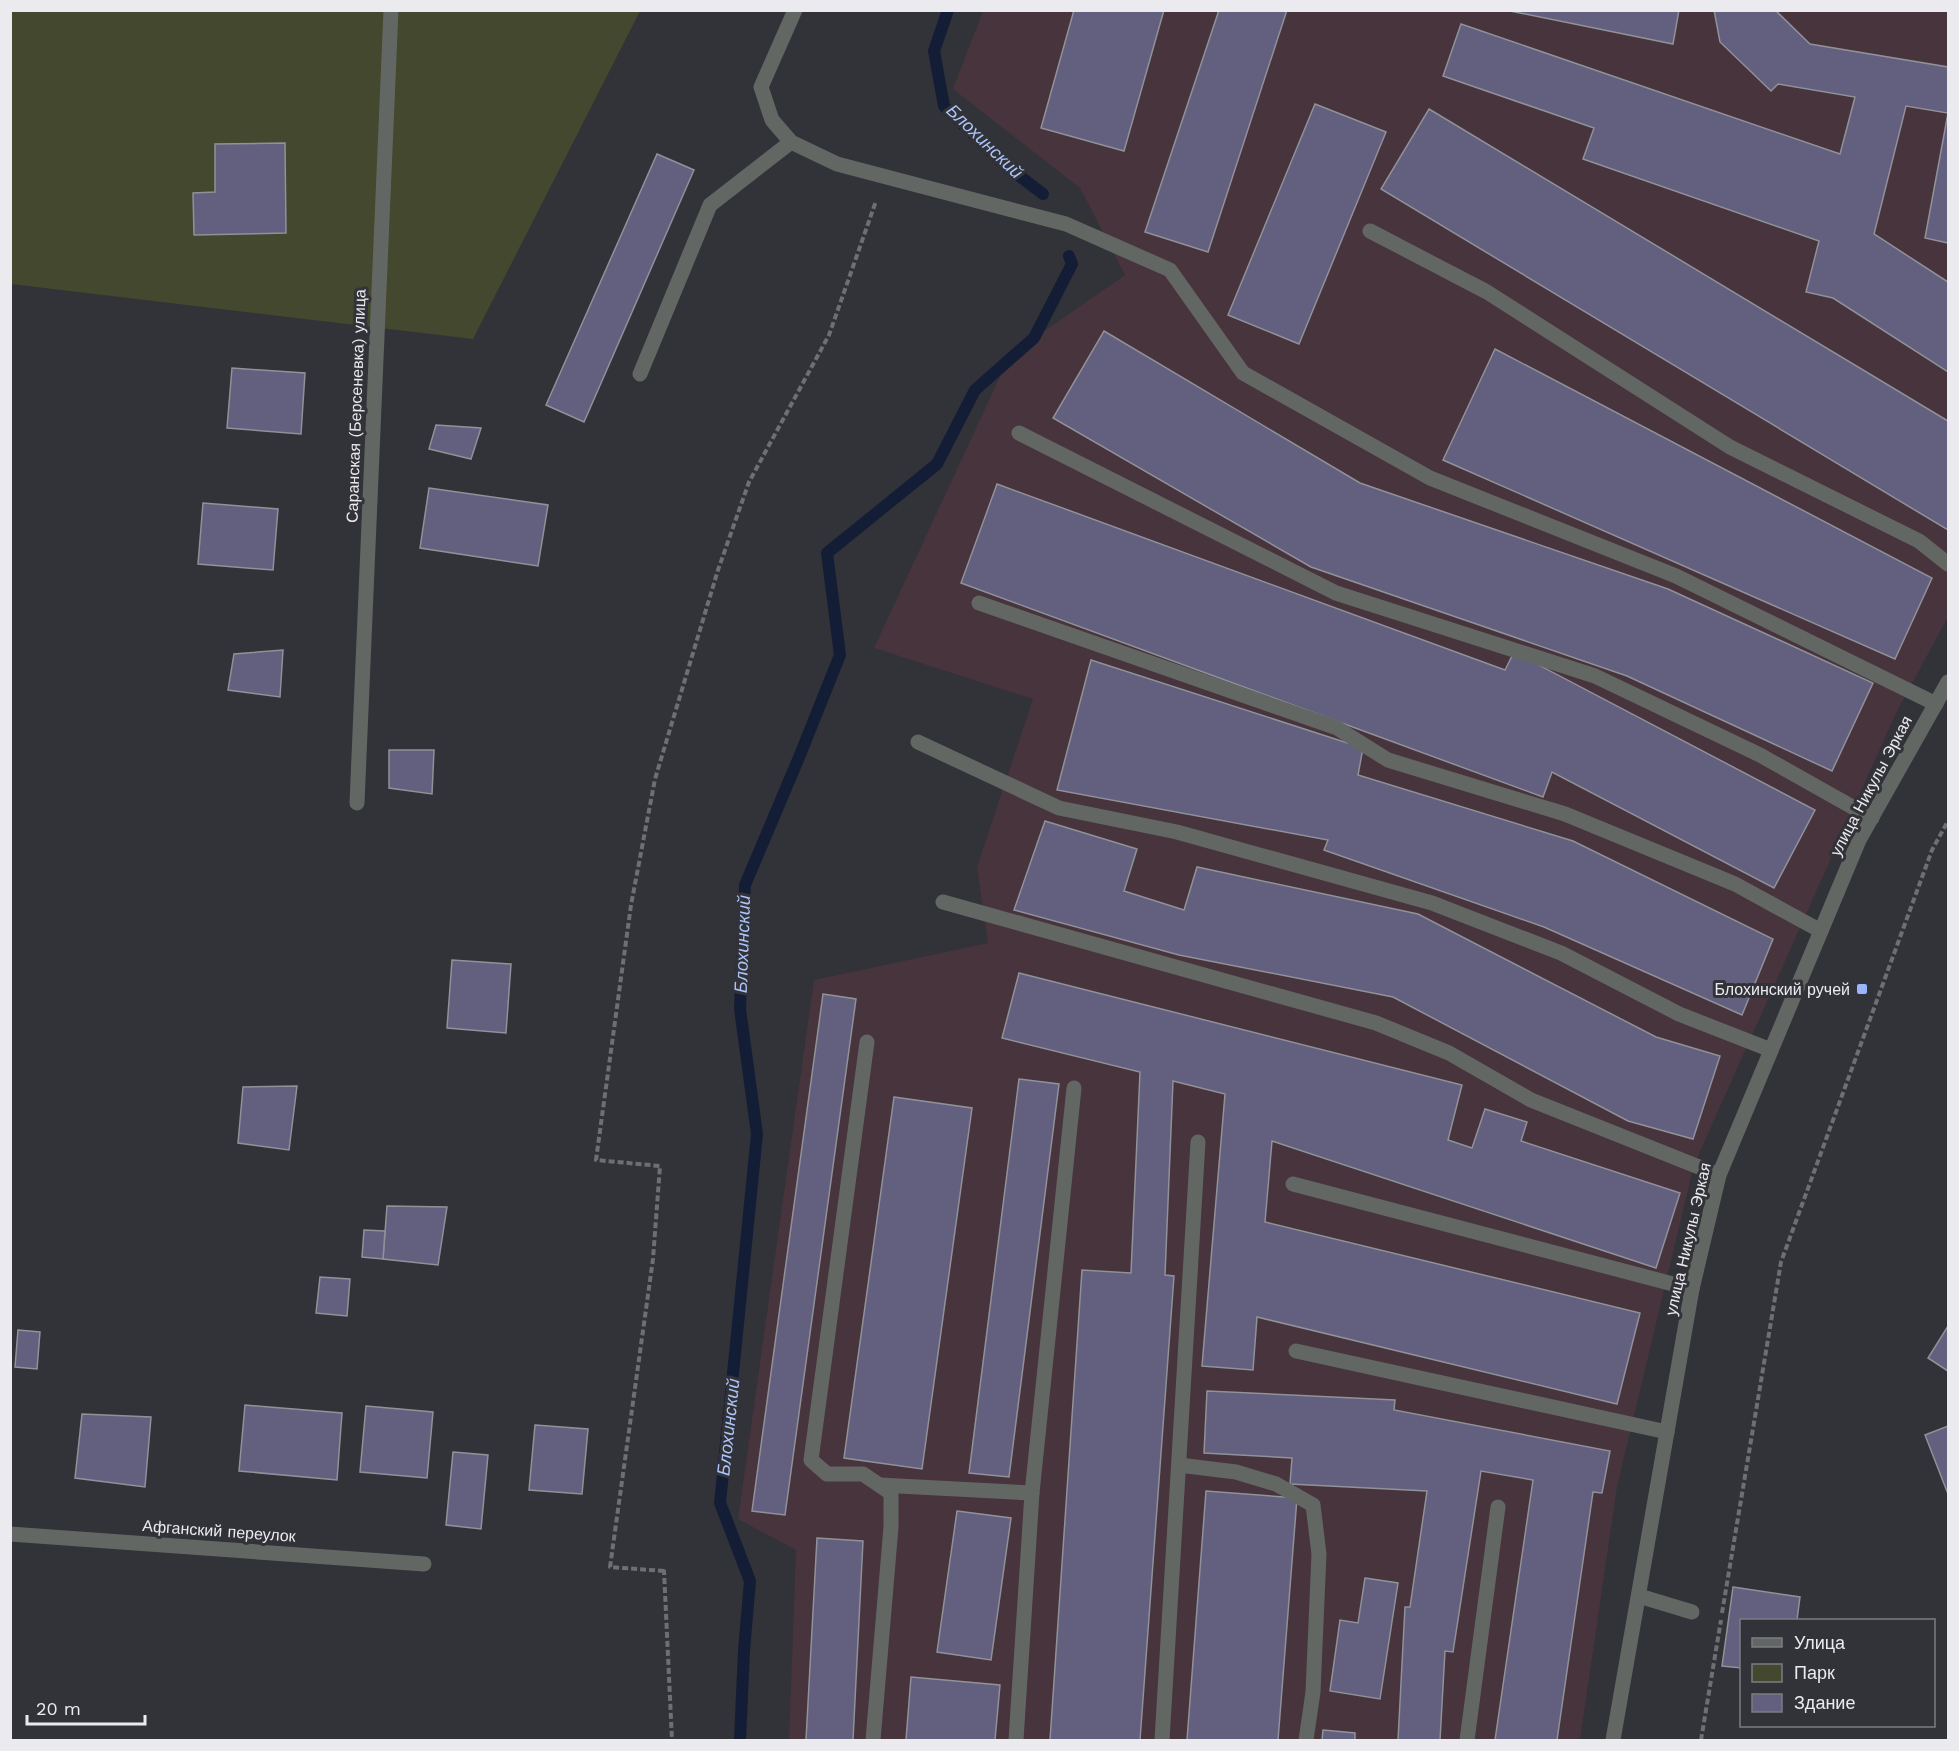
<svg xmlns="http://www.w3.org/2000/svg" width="1959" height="1751" font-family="'Work Sans',sans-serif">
<rect width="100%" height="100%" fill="#323239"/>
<!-- industrial -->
<path fill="#47343c" d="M983 11H1948V617L1896 713 1694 1165 1617 1487 1580 1740H789L796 1550 738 1519 814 980 988 943 977 867 1033 699 874 648 1010 355 1125 275 1080 188 953 89Z"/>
<!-- green -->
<path fill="#43482e" d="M11 11H640L473 339 11 284Z"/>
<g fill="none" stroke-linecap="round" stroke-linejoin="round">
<!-- stream -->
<g stroke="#131e36" stroke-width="12">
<path d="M948 10 934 51 944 106 1005 165 1043 194"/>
<path d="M740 1740 744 1650 750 1581 720 1503 757 1134 740 1009 745 885 800 755 840 655 827 553 937 464 975 390 1034 338 1072 264 1069 256"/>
</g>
</g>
<!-- building -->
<g fill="#625f7f" stroke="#919199" stroke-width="1.5">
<path d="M1074 10H1164L1124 151 1041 128Z"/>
<path d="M1219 10H1287L1208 252 1145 232Z"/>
<path d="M1505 10H1679L1673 44Z"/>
<path d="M1714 10H1775L1810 44 1948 67V243L1925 238 1948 113 1906 106 1874 234 1948 282V372L1833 298 1806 292 1819 241 1583 159 1594 128 1443 76 1461 24 1840 154 1855 97 1778 84 1771 91 1720 42Z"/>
<path d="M1315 104 1386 132 1299 344 1228 315Z"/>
<path d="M1429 109 1948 421V530L1381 189Z"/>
<path d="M285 143 286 233 194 235 193 193 215 192V144Z"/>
<path d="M657 154 694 170 584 422 546 405Z"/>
<path d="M1104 331 1360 483 1668 589 1873 683 1832 771 1627 676 1311 567 1053 418Z"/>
<path d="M1495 349 1932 578 1895 659 1443 460Z"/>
<path d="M232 368 305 373 301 434 227 428Z"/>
<path d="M436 425 481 428 471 459 429 449Z"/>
<path d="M997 484 1505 670 1514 652 1815 810 1774 888 1552 772 1543 797 961 583Z"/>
<path d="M429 488 548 505 538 566 420 548Z"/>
<path d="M203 503 278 509 273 570 198 564Z"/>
<path d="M283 650 280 697 228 690 234 654Z"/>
<path d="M1091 660 1363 748 1358 775 1573 841 1773 939 1742 1015 1544 927 1324 850 1328 840 1057 790Z"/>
<path d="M389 750H434L432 794 389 788Z"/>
<path d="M1045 821 1137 849 1124 891 1184 910 1197 867 1418 914 1656 1037 1720 1056 1693 1139 1628 1121 1393 997 1179 955 1014 910Z"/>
<path d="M452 960 511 964 506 1033 447 1028Z"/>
<path d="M1019 973 1462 1085 1448 1140 1472 1148 1485 1109 1527 1122 1521 1141 1680 1193 1656 1268 1272 1141 1265 1222 1640 1313 1617 1404 1257 1317 1253 1370 1202 1366 1225 1094 1173 1081 1165 1275 1174 1276 1140 1740H1050L1082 1270 1131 1273 1140 1072 1002 1038Z"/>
<path d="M823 994 856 999 785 1515 752 1511Z"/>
<path d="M1019 1079 1059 1084 1009 1477 969 1473Z"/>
<path d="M297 1086 289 1150 238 1143 243 1087Z"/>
<path d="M894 1097 972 1108 922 1469 844 1458Z"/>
<path d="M387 1206 447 1207 438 1265 383 1259Z"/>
<path d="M364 1230 385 1231 383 1259 362 1257Z"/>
<path d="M320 1277 350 1279 347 1316 316 1313Z"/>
<path d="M1948 1326V1371L1928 1358Z"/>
<path d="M18 1330 40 1332 37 1369 15 1367Z"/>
<path d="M1207 1391 1395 1400 1394 1410 1610 1451 1602 1493 1593 1492 1557 1740H1495L1533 1480 1481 1471 1453 1652 1445 1651 1440 1740H1398L1405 1607H1410L1427 1491 1290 1484 1292 1458 1204 1453Z"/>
<path d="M245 1405 342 1413 337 1480 239 1471Z"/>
<path d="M366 1406 433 1412 427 1478 360 1472Z"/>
<path d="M82 1414 151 1417 145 1487 75 1478Z"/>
<path d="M535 1425 588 1429 582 1494 529 1490Z"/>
<path d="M1948 1426V1494L1925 1435Z"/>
<path d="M453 1452 488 1455 481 1529 446 1525Z"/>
<path d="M1206 1491 1297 1498 1278 1740H1187Z"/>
<path d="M957 1511 1011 1518 991 1660 937 1652Z"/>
<path d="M817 1538 863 1541 853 1740H806Z"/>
<path d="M1365 1578 1398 1583 1380 1699 1330 1691 1340 1620 1358 1623Z"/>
<path d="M1733 1587 1800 1597 1797 1620H1742V1668L1722 1666Z"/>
<path d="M911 1677 1000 1685 995 1740H906Z"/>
<path d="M1323 1730 1355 1733V1740H1322Z"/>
</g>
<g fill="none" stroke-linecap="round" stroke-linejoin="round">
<!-- path -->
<g stroke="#6e6e74" stroke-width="4" stroke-dasharray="6 3" stroke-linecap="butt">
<path d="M662 1571H664L672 1740"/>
<path d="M664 1571 610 1567 653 1259 660 1166 596 1160 631 905 655 779 718 570 749 482 829 335 876 201"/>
<path d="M1722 1613 1781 1262 1932 850 1948 821"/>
<path d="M1701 1740 1721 1620"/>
</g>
<!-- service -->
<g stroke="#636764" stroke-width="15">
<path d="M795 10 761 87 772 120 791 142 837 164 1066 224 1170 270 1243 373 1430 478 1676 576 1936 704"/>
<path d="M1370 231 1487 292 1730 447 1919 541 1948 564"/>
<path d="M640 374 710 205 791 142"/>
<path d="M1019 433 1336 593 1595 676 1760 755 1872 818"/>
<path d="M979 603 1337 728 1388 760 1565 814 1735 884 1821 931"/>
<path d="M918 742 1059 808 1177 832 1432 903 1561 953 1679 1014 1771 1050"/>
<path d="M943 902 1376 1023 1449 1053 1531 1100 1719 1175"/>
<path d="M867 1042 811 1460 827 1474H863L891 1493V1527L873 1740"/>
<path d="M1293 1184 1692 1289"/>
<path d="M1296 1351 1667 1432"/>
<path d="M1179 1465 1236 1472 1276 1484 1313 1505 1319 1554 1313 1692 1306 1740"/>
<path d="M880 1485 1032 1493"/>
<path d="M1639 1596 1692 1612"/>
<path d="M1016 1740 1032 1493 1074 1088"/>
<path d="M1162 1740 1198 1142"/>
<path d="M1467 1740 1498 1507"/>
</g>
<!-- minor -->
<g stroke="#636764" stroke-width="15">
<path d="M357 803 391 10"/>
<path d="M10 1534 424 1564"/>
<path d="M1613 1740 1692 1289 1719 1175 1859 840 1948 682"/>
</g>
</g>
<!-- markers -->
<rect fill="#99b5fd" stroke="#323239" stroke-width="2" x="1856" y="983" width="12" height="12" rx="3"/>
<g text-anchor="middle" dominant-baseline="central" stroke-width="6" stroke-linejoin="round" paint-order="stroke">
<!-- street labels -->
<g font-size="16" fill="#ebebef" stroke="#323239">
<text transform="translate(356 406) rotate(-88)">Саранская (Берсеневка) улица</text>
<text transform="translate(1871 786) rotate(-62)">улица Никулы Эркая</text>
<text transform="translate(1688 1239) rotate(-77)">улица Никулы Эркая</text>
<text transform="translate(219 1531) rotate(4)">Афганский переулок</text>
</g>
<!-- poi labels -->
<g font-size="16" fill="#ebebef" stroke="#323239" text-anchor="end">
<text x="1850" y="989">Блохинский ручей</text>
</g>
<!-- water labels -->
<g font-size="18" font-style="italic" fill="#abc4f9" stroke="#323239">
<text transform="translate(985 141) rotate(44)">Блохинский</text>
<text transform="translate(742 944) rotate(-88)">Блохинский</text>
<text transform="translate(728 1427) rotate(-84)">Блохинский</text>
</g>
</g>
<!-- border -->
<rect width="1959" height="1751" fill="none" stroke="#ebebef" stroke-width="24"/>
<!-- legend -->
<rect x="1740" y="1619" width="195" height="108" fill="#323239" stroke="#7c7c82" stroke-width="1.5"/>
<rect x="1752" y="1638" width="30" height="9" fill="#636764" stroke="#7c7c82" stroke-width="1.5"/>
<text x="1794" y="1649" font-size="18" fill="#ebebef">Улица</text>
<rect x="1752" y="1664" width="30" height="18" fill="#43482e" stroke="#7c7c82" stroke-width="1.5"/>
<text x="1794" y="1679" font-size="18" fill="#ebebef">Парк</text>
<rect x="1752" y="1694" width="30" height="18" fill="#625f7f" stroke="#7c7c82" stroke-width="1.5"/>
<text x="1794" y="1709" font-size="18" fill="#ebebef">Здание</text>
<!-- scale -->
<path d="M27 1715v9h118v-9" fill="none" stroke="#ebebef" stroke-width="3"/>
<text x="36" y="1715" font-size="18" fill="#ebebef" stroke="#323239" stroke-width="4.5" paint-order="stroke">20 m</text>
</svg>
